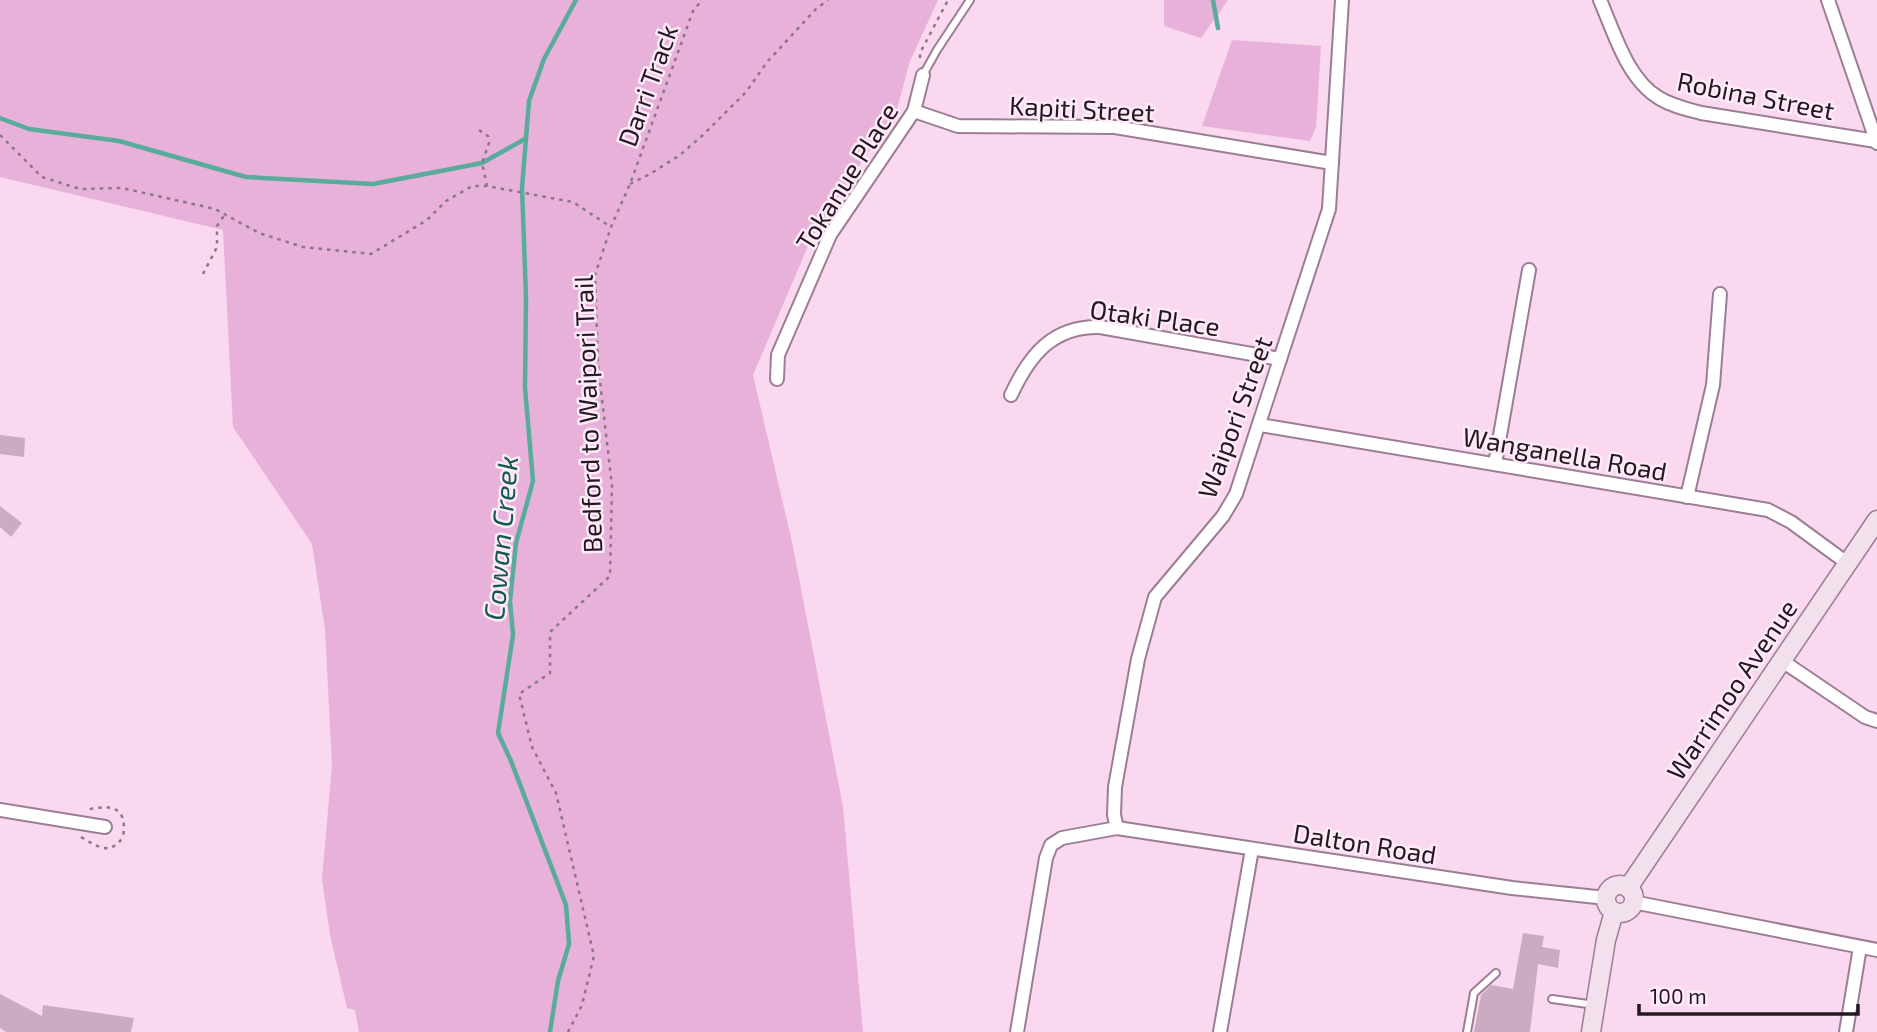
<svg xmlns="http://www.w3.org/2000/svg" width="1877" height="1032" font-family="'Exo 2',sans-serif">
<rect width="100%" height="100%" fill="#fad8f0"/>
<!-- green -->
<g fill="#e7b1d9">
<path d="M0 0H938L910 61 897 109 811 239 753 375 792 542 843 807 863 1032H359L355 1010 347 1008 330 935 322 879 332 765 325 629 312 544 233 427 223 230 0 177Z"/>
<path d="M1164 0H1228L1201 38 1164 26Z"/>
<path d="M1232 40 1321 46 1316 127 1310 141 1202 126Z"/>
</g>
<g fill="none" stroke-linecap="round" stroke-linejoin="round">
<!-- stream -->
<g stroke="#59ab9b" stroke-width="4.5">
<path d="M1213 0 1218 28"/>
<path d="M0 118 29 129 119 141 246 177 373 184 482 163 525 139"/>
<path d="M550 1032 558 981 569 944 566 905 511 761 498 733 513 635 510 601 516 543 533 481 525 388 526 297 522 188 529 101 544 59 576 0"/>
</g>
</g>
<!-- building -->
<g fill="#cbabc2">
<path d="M0 435 25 438 24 457 0 454Z"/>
<path d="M0 506 22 523 11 537 0 527Z"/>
<path d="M1523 933 1544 936 1542 947 1560 950 1558 968 1538 964 1530 1032H1474L1481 995 1491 985 1513 989Z"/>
<path d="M0 994 42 1016 43 1005 134 1018 131 1032H6L0 1028Z"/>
</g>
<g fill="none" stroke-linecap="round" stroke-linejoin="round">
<defs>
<g id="lane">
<path d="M923 75 937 50 970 0"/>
<path d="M1552 999 1595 1005"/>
<path d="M1467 1032 1474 993 1496 973"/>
</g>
<g id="street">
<path d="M1600 0C1614 32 1627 79 1659 98 1672 106 1686 109 1701 113L1876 141"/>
<path d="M1828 0 1877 143"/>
<path d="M914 111 958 126 1115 127 1332 163"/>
<path d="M777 379 778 355 830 235 914 111 923 75"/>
<path d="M1011 395C1030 354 1053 326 1100 327L1280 359"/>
<path d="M1260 425 1768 510 1791 522 1847 563"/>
<path d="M1495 464 1529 270"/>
<path d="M1687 497 1713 385 1720 294"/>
<path d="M1781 660 1865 717 1877 721"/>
<path d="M0 810 105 827"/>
<path d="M1117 828 1114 815 1115 787 1138 659 1155 597 1223 516 1236 494 1329 209 1342 0"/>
<path d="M1633 902 1877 950"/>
<path d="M1017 1032 1046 858 1051 845 1062 838 1117 828 1512 888 1606 898"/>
<path d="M1220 1032 1252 849"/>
<path d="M1846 1032 1860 947"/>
</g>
<g id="secondary">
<circle cx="1620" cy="899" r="14"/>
<path d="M1628 888 1877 520"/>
<path d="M1591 1032 1606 940 1614 912"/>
</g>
</defs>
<!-- lane casing -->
<use href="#lane" stroke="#9c7e94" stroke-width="10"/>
<!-- street casing -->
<use href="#street" stroke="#9c7e94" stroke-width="16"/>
<!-- secondary casing -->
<use href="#secondary" stroke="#9c7e94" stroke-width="21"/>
<!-- path -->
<g stroke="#8d7687" stroke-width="2.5" stroke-dasharray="3.5 5" stroke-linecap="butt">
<path d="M920 58V53L948 0"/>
<path d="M479 130 488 136 489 143 482 163 487 186"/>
<path d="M0 135 42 177 80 189 122 188 215 209 259 233 303 247 371 254 427 220 446 201 472 186H487L573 202 611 227"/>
<path d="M630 184 650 174 680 155 703 135 746 92 768 61 816 9 828 0"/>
<path d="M203 274 217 247V226L225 214"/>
<path d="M81 837C98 847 110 856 123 837 128 806 111 804 86 810"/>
<path d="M568 1032 582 1005 594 956 556 793 532 747 519 694 550 673V632L610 576 612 486 598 364 595 275 611 227 630 184 693 11 702 0"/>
</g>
<!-- lane -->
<use href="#lane" stroke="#fff" stroke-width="6"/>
<!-- street -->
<use href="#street" stroke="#fff" stroke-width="12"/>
<!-- secondary -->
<use href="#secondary" stroke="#f2e0ed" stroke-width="18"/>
</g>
<g text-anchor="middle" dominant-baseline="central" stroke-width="5" stroke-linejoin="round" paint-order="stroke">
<!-- street labels -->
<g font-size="26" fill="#231720" stroke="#feeaf8">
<text transform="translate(647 85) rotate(-70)">Darri Track</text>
<text transform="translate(1756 95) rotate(11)">Robina Street</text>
<text transform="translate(1082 108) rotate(3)">Kapiti Street</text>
<text transform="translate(846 176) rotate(-58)">Tokanue Place</text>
<text transform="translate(1155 317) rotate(8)">Otaki Place</text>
<text transform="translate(587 414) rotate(-92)">Bedford to Waipori Trail</text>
<text transform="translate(1234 417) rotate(-70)">Waipori Street</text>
<text transform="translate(1565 453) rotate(10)">Wanganella Road</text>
<text transform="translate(1731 689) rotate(-56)">Warrimoo Avenue</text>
<text transform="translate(1365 843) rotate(9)">Dalton Road</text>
</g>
<!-- water labels -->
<g font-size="28" font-style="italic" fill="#14594d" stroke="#feeaf8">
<text transform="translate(500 538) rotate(-85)">Cowan Creek</text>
</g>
</g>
<!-- scale -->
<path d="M1639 1004v10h219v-10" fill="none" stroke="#231720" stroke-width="3.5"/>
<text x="1650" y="1004" font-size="21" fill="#231720" stroke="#feeaf8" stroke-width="5" paint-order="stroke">100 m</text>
</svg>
